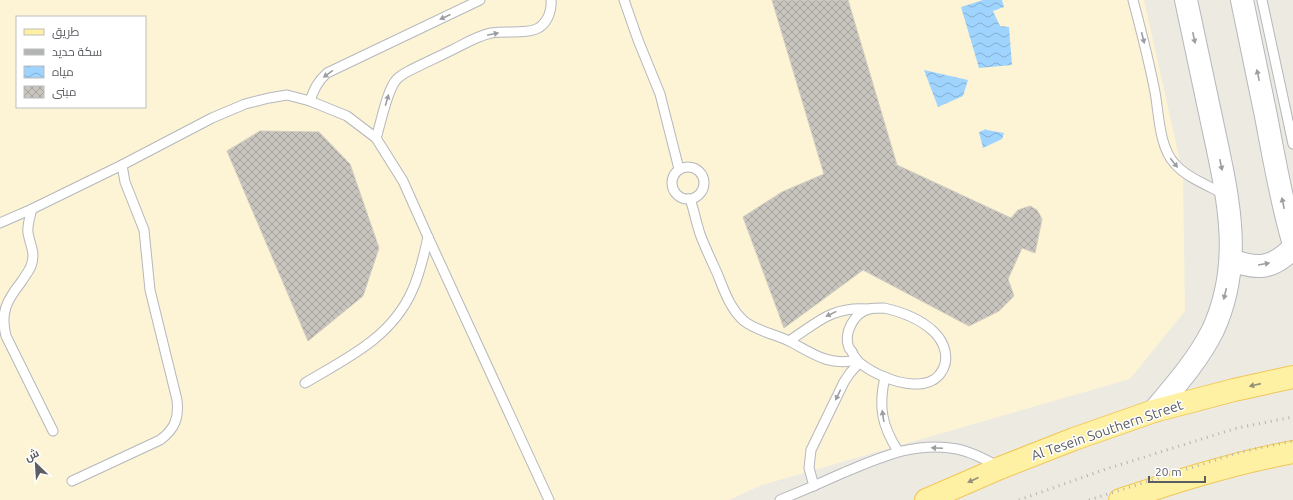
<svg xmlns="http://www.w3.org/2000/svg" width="1293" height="500" font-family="Ubuntu,Cairo,sans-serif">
<defs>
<pattern id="water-waves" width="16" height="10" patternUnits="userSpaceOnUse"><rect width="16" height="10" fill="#9fd4fe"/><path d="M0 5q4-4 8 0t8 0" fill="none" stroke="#85afd1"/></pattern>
<pattern id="building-cross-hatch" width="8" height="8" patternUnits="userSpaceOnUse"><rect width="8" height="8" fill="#c8c4be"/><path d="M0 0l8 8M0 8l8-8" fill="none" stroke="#a5a29e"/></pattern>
</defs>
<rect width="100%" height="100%" fill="#edeae1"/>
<!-- commercial -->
<path fill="#fdf4d5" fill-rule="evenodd" d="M0 0H1144L1183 175 1185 311 1130 379 762 485 729 500H0ZM17 17H145V107H17Z"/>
<!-- water -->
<g fill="url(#water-waves)">
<path d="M983 0H1002L1004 7 993 11 1000 26 1009 27 1012 65 979 68 961 7Z"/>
<path d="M924 70 968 80 963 96 938 107Z"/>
<path d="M986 129 987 130 1004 133 1002 139 983 148 979 132Z"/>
</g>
<!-- building -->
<g fill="url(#building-cross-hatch)" stroke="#d1ccbf">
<path d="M772 0H848L897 165 1011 218 1018 210 1030 206 1037 210 1042 219 1035 253 1022 248 1008 279 1014 296 999 311 969 326 863 270 784 328 743 217 782 192 824 174Z"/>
<path d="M260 131 319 132 350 164 379 248 363 296 308 341 227 151Z"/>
</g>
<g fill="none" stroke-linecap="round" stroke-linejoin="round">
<defs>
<g id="service">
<path d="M624 0 638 40 660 94 679 169"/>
<path d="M1133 0C1141 30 1149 61 1155 92 1159 114 1159 147 1175 164 1186 177 1209 186 1224 194"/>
<path d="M1262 0 1293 144"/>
<path d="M310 101C314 89 318 81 327 73L480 0"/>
<path d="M376 138C381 123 387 89 397 79 399 77 402 75 405 73 420 65 436 58 452 50 464 44 477 36 491 33 506 30 528 35 540 27 548 21 552 10 551 0"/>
<circle cx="688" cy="183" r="16"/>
<path d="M690 199C694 210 696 222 700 234 705 247 711 260 717 273 724 290 730 309 744 321 758 332 776 334 791 342 815 355 829 366 857 360"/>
<path d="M0 223 32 209"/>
<path d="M884 308C902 312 919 318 933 331 945 342 951 360 940 374 938 376 936 379 933 380 927 384 920 384 913 384 895 383 874 374 860 363 857 361 856 358 854 356 853 353 851 350 849 348 843 333 854 313 869 309 874 308 880 308 884 308Z"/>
<path d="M789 341C818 322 832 306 869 309"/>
<path d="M885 377C878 407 882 426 898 451"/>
<path d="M305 383C347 358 391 338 412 291 420 274 424 255 428 237"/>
<path d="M53 431 6 336C0 312 7 300 22 281 25 276 29 271 31 266 36 253 30 245 28 233 27 224 30 217 32 209L122 165 212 118 245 104 269 98 287 95 310 101 347 116 376 138 403 181 428 237 549 500"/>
<path d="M72 481 160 440C175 429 179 418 177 400L150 290 144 230 125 182 122 165"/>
<path d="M814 486 809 468 811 450 844 382 850 373 859 363"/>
<path d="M780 500C802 491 823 482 845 472 882 457 915 441 957 449 972 452 985 459 999 467"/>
</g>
<g id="tertiary">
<path d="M1242 0C1250 39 1258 77 1266 116 1274 158 1281 200 1293 241"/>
<path d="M1231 260C1258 270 1272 269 1293 248"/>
<path d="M1154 411C1175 386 1198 360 1213 330 1245 260 1227 193 1212 122 1203 81 1195 41 1186 0"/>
</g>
<g id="primary">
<path d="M926 500 1000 468 1074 439 1154 411 1234 390 1293 377"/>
<path d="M1120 500C1177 481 1234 463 1293 452"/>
</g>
</defs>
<!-- service casing -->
<use href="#service" stroke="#b4b7bc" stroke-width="11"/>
<!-- tertiary casing -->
<use href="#tertiary" stroke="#b4b7bc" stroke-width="24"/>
<!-- primary casing -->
<use href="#primary" stroke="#f0c756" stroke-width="24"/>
<!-- service -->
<use href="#service" stroke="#fff" stroke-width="9"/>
<!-- tertiary -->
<use href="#tertiary" stroke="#fff" stroke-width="22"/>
<!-- primary -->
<use href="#primary" stroke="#fff1a4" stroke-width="22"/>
<!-- rail -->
<g stroke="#b2b3b3" stroke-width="3" stroke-dasharray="1 5" stroke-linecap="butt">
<path d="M1019 500 1106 469 1237 428 1293 417"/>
<path d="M1089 500 1241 452 1293 441"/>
</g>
</g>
<!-- one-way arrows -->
<defs><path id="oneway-solid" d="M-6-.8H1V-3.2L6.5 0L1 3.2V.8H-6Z"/></defs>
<g fill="#9c9ea1">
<use href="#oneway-solid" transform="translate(445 17) rotate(155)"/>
<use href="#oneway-solid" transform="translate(493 34) rotate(-12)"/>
<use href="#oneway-solid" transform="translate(1143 38) rotate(76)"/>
<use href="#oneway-solid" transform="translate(1194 38) rotate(78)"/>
<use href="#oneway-solid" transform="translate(328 74) rotate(144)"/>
<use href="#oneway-solid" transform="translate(1258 75) rotate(-102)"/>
<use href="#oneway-solid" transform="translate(387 100) rotate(-74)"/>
<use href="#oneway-solid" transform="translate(1174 163) rotate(51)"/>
<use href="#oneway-solid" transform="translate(1221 165) rotate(78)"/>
<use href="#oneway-solid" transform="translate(1283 203) rotate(-102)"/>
<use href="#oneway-solid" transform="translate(1264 264) rotate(-10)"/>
<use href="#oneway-solid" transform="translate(1225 294) rotate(103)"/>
<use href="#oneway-solid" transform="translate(831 314) rotate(154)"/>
<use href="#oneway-solid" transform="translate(838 395) rotate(116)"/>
<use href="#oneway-solid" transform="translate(883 416) rotate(-99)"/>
<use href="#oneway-solid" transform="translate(937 448) rotate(-177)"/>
</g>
<g fill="#949179">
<use href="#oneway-solid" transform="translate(1255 385) rotate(167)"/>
<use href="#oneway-solid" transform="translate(973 480) rotate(156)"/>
</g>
<g text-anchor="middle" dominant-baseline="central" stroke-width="3" stroke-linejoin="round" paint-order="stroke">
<!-- street labels -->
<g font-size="14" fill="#5a5d62" stroke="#fff">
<text transform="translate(1107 430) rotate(-19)">Al Tesein Southern Street</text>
</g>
</g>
<!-- legend -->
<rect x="16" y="16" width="130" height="92" fill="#ffffff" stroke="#bdbec0"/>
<rect x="24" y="29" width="20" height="6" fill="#fff1a4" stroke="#bdbec0"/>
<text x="52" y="36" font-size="12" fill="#5a5d62">طريق</text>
<rect x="24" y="49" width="20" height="6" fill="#b2b3b3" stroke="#bdbec0"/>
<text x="52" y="56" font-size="12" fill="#5a5d62">سكة حديد</text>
<rect x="24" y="66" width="20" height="12" fill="url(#water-waves)" stroke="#bdbec0"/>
<text x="52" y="76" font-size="12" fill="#5a5d62">مياه</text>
<rect x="24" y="86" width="20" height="12" fill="url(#building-cross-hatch)" stroke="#bdbec0"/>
<text x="52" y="96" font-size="12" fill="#5a5d62">مبنى</text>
<!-- north arrow -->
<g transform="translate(36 464) rotate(335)" stroke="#ffffff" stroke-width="3" paint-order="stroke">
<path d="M0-3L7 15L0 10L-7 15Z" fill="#5a5d62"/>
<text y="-6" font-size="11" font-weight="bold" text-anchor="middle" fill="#5a5d62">ش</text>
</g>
<!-- scale -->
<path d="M1149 476v6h56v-6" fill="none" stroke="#5a5d62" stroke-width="2"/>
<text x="1155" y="476" font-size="12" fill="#5a5d62" stroke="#ffffff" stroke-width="3" paint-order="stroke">20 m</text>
</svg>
